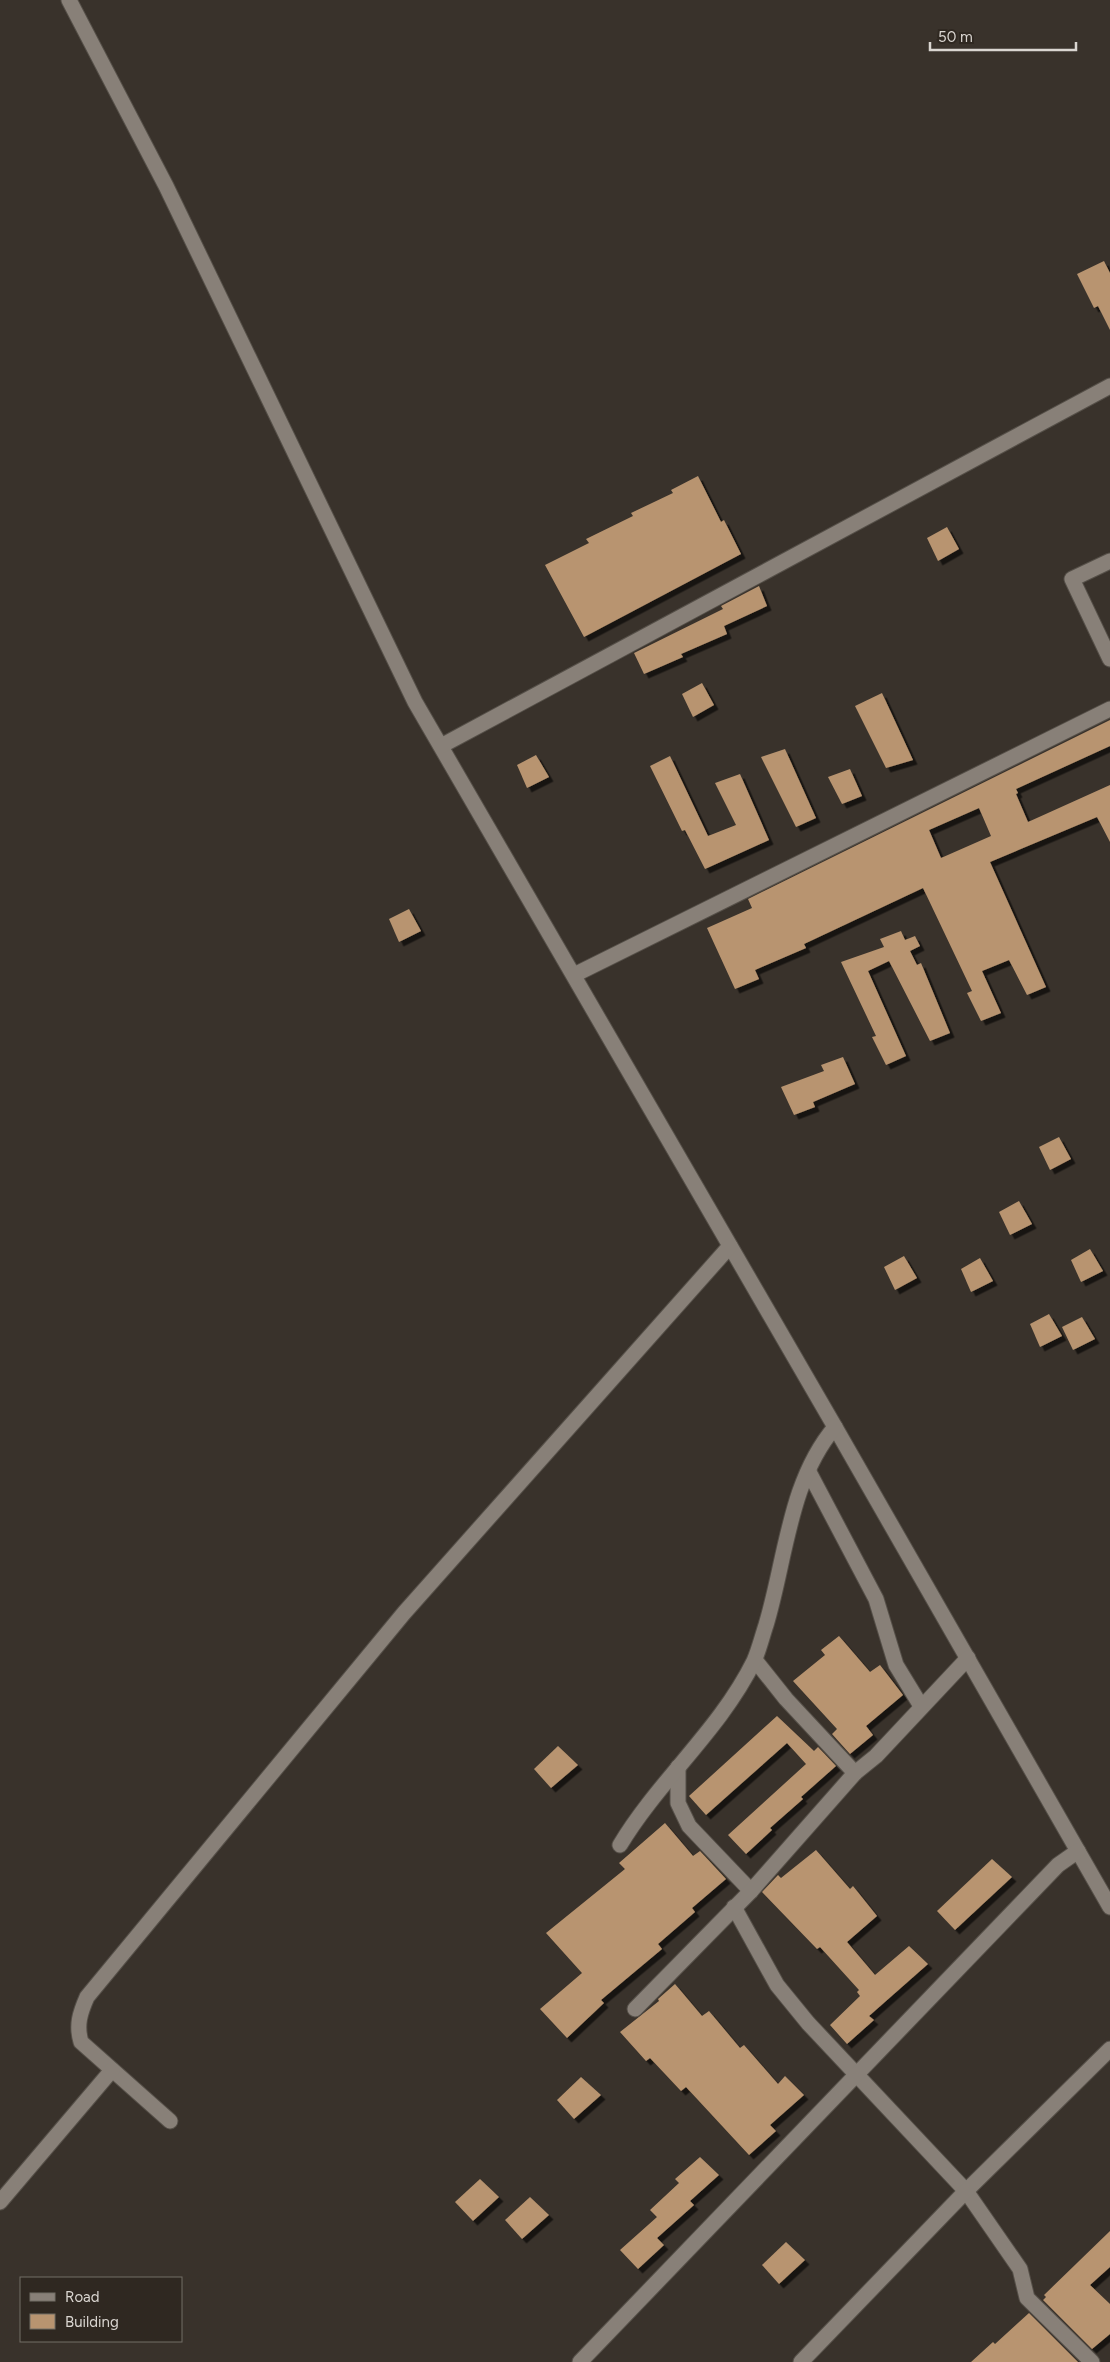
<svg xmlns="http://www.w3.org/2000/svg" width="1110" height="2362" font-family="Figtree,sans-serif">
<defs>
<filter id="shadow"><feDropShadow dx="4.5" dy="4.5" stdDeviation="0" flood-color="#0009"/></filter>
</defs>
<rect width="100%" height="100%" fill="#39322b"/>
<!-- building -->
<g fill="#b89470" fill-rule="evenodd" filter="url(#shadow)">
<path d="M1104 261 1110 273V330L1098 306 1094 308 1077 274Z"/>
<path d="M698 476 721 522 724 520 741 554 584 637 545 565 589 543 586 539 633 516 631 513 673 493 671 490Z"/>
<path d="M947 527 959 549 938 561 927 538Z"/>
<path d="M759 586 767 606 724 626 727 634 681 654 683 657 644 674 634 653 723 609 721 606Z"/>
<path d="M702 683 714 705 693 717 682 694Z"/>
<path d="M882 693 913 760 886 768 855 706Z"/>
<path d="M1110 720V746L1016 789 1018 793 1016 794 1028 822 1110 785V842L1097 817 990 862 1046 987 1027 995 1009 960 982 971 1001 1013 981 1021 967 993 972 991 923 888 804 944 806 948 755 970 759 979 735 989 707 928 752 908 748 899ZM979 808 991 836 941 858 929 830Z"/>
<path d="M785 749 816 818 796 827 761 757Z"/>
<path d="M536 755 549 777 527 788 517 765Z"/>
<path d="M670 756 708 836 736 825 715 783 740 774 769 840 705 869 685 830 682 831 650 766Z"/>
<path d="M850 769 862 796 842 804 828 777Z"/>
<path d="M409 909 421 931 399 942 389 919Z"/>
<path d="M901 931 905 940 915 936 920 946 910 951 917 965 921 963 950 1033 930 1041 889 961 868 971 906 1056 886 1065 872 1037 876 1036 841 962 884 947 880 939Z"/>
<path d="M843 1057 855 1084 813 1102 815 1107 794 1115 781 1087 824 1071 821 1065Z"/>
<path d="M1059 1137 1071 1159 1050 1170 1039 1147Z"/>
<path d="M1019 1201 1032 1224 1010 1235 999 1212Z"/>
<path d="M1090 1249 1103 1271 1081 1282 1071 1260Z"/>
<path d="M904 1256 917 1278 895 1290 884 1267Z"/>
<path d="M980 1258 993 1281 971 1292 961 1269Z"/>
<path d="M1049 1314 1062 1336 1040 1347 1030 1324Z"/>
<path d="M1082 1317 1095 1339 1073 1350 1062 1327Z"/>
<path d="M839 1636 870 1672 880 1665 903 1695 866 1726 873 1735 850 1754 832 1734 837 1729 793 1681 825 1655 821 1650Z"/>
<path d="M777 1716 814 1751 818 1747 836 1766 801 1797 803 1799 770 1828 772 1830 746 1854 728 1835 806 1764 787 1743 706 1815 689 1796Z"/>
<path d="M558 1746 578 1765 551 1788 534 1769Z"/>
<path d="M665 1823 693 1856 700 1851 726 1879 692 1908 695 1912 658 1944 662 1949 601 2000 604 2003 567 2038 540 2009 582 1973 546 1933 625 1869 619 1863Z"/>
<path d="M816 1850 850 1889 853 1886 877 1916 847 1942 875 1975 909 1946 928 1964 869 2016 874 2020 847 2044 830 2025 860 1996 857 1992 859 1990 820 1947 817 1949 762 1892 778 1875 781 1878Z"/>
<path d="M992 1859 1012 1877 955 1930 937 1911Z"/>
<path d="M675 1984 702 2016 709 2011 740 2048 744 2045 778 2084 785 2076 804 2095 770 2125 776 2131 749 2155 686 2087 681 2091 650 2058 646 2061 620 2032 659 2001 658 1999Z"/>
<path d="M581 2077 601 2095 574 2119 557 2100Z"/>
<path d="M700 2157 719 2175 690 2201 694 2205 657 2238 664 2245 638 2269 620 2250 657 2217 650 2210 679 2183 675 2179Z"/>
<path d="M480 2179 499 2197 473 2221 455 2202Z"/>
<path d="M530 2197 549 2215 522 2239 505 2220Z"/>
<path d="M1110 2231V2267L1090 2285 1110 2304V2334L1092 2349 1043 2300 1046 2297 1044 2295Z"/>
<path d="M786 2242 805 2260 779 2284 762 2265Z"/>
<path d="M1029 2313 1078 2362H971L993 2342 995 2344Z"/>
</g>
<g fill="none" stroke-linecap="round" stroke-linejoin="round">
<defs>
<g id="street">
<path d="M69 0 166 186 415 702 835 1427 1110 1907"/>
<path d="M1110 561 1072 579 1110 659"/>
<path d="M441 746 1110 386"/>
<path d="M574 975 1110 709"/>
<path d="M809 1472 876 1599 896 1665 921 1706"/>
<path d="M755 1660 786 1699 855 1773"/>
<path d="M678 1767V1803L689 1826 751 1891"/>
<path d="M620 1845C659 1780 720 1730 754 1661 759 1650 762 1637 766 1625 786 1559 789 1481 835 1427"/>
<path d="M734 1907 777 1985 808 2023 966 2191 1020 2269 1027 2298 1092 2362"/>
<path d="M635 2009 751 1891 855 1773 876 1756 968 1658"/>
<path d="M170 2121 81 2042C76 2025 80 2013 87 1997L404 1613 730 1246"/>
<path d="M0 2202 112 2070"/>
<path d="M580 2362 1058 1865 1078 1851"/>
<path d="M801 2362 966 2191 1110 2049"/>
</g>
</defs>
<!-- street casing -->
<use href="#street" stroke="#554f48" stroke-width="17"/>
<!-- street -->
<use href="#street" stroke="#888078" stroke-width="15"/>
</g>
<!-- legend -->
<rect x="20" y="2277" width="162" height="65" fill="#2f2821" stroke="#736e67"/>
<rect x="30" y="2293" width="25" height="8" fill="#888078" stroke="#736e67"/>
<text x="65" y="2302" font-size="15" fill="#dad6d1">Road</text>
<rect x="30" y="2314" width="25" height="15" fill="#b89470" stroke="#736e67"/>
<text x="65" y="2327" font-size="15" fill="#dad6d1">Building</text>
<!-- scale -->
<path d="M930 42v8h146v-8" fill="none" stroke="#dad6d1" stroke-width="2.5"/>
<text x="938" y="42" font-size="15" fill="#dad6d1" stroke="#2f2821" stroke-width="4" paint-order="stroke">50 m</text>
</svg>
